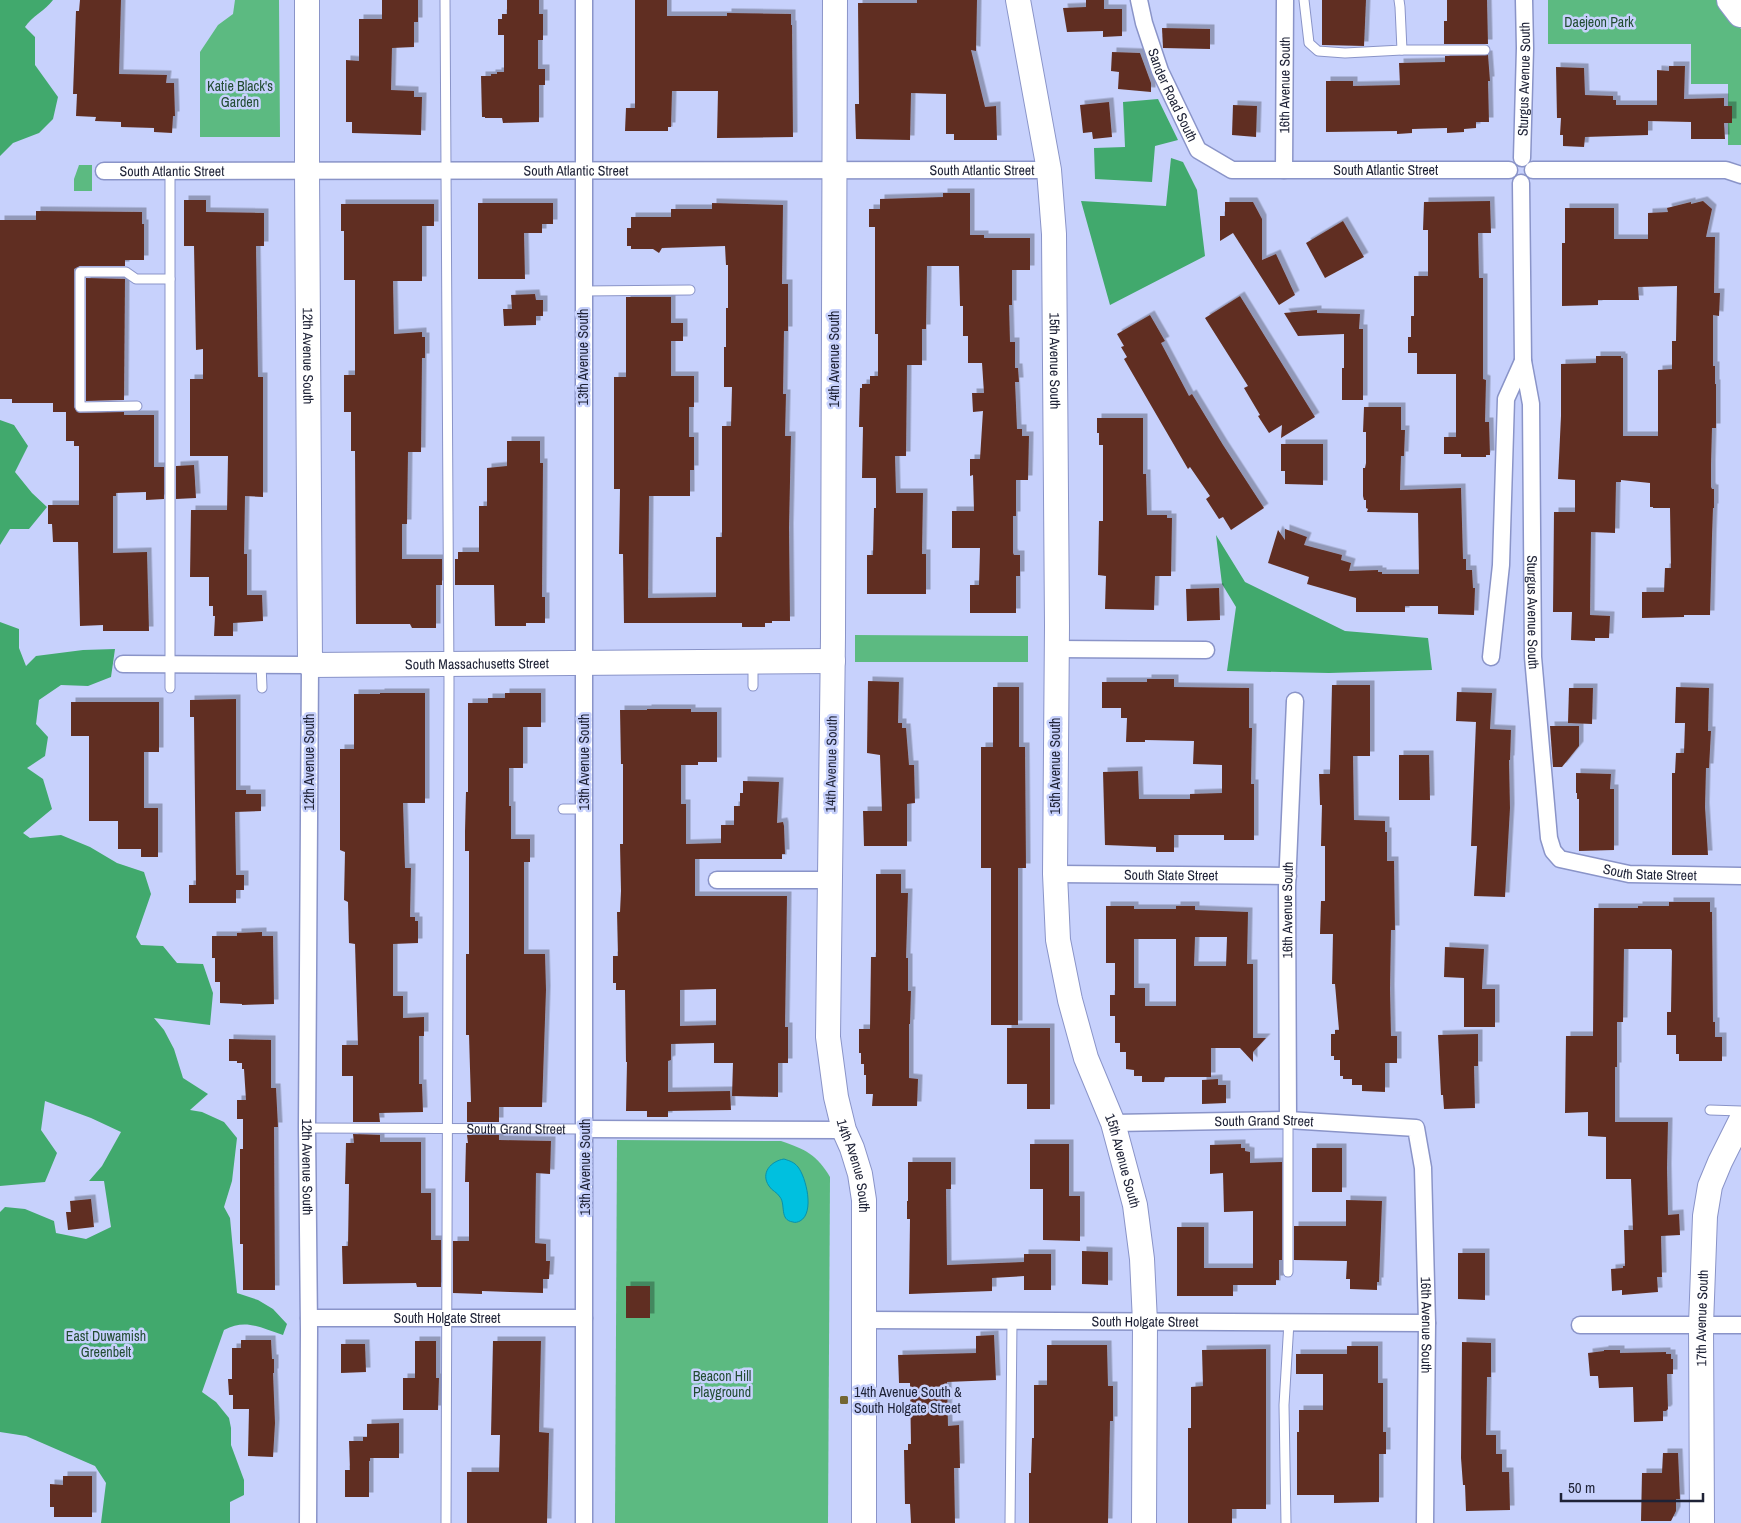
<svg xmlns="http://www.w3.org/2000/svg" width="1741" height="1523" font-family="'Archivo Narrow',sans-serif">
<defs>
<filter id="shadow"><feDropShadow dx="4.5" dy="-4.5" stdDeviation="0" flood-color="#0004"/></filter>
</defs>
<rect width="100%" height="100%" fill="#c7d1fc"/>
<!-- green -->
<g fill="#5cba81">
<path d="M235 0H279L280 137H200V52L218 25 233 14Z"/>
<path d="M1548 0H1719L1741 29V145H1728V84H1691V44H1548Z"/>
<path d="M79 165H92V191H74V179Z"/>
<path d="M855 635 1028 636V662H855Z"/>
<path d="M617 1140 781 1141C805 1149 817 1155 830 1177L828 1523H615Z"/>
</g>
<!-- forest -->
<g fill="#41a96d">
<path d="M0 0H53C45 11 32 16 25 27L35 37V65L58 97 53 119 39 133 13 143 0 156Z"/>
<path d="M1158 99 1178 140 1155 146 1152 182 1095 179 1094 148 1125 147 1123 102Z"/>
<path d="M1171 158 1183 162 1197 190 1205 256 1110 305 1081 201 1166 206Z"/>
<path d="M0 420 14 425 28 446 15 472 32 493 47 507 29 529H10L0 545Z"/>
<path d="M1216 535 1245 582 1345 631 1428 638 1432 670 1329 673 1227 671 1236 607 1222 584Z"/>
<path d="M0 622 19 629V648L26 666 36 656 83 650 115 649 111 677 88 686 61 685 39 700 36 724 48 737 45 756 27 768 43 779 52 809 23 833 30 838 61 835 90 847 117 863 144 872 151 894 136 937 141 945 163 946 177 963 203 964 213 993 210 1025 154 1018 164 1030 174 1049 183 1078 208 1094 190 1110 202 1112 224 1122 237 1138 232 1181 224 1207 230 1218 237 1293 258 1300 273 1309 287 1324 283 1335C261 1328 246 1318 224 1330L202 1392 216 1402 229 1418 231 1428V1445L244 1480V1495L230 1502V1523H101L106 1483 95 1466 26 1436 0 1432V1212L5 1207 25 1209 54 1221 56 1233 86 1239 111 1227 104 1181H89L102 1166 121 1132 91 1118 45 1101 41 1130 57 1153 45 1182 0 1186Z"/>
</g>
<!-- water -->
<path fill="#00c0df" stroke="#0991ac" d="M784 1159C790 1161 794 1162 798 1167 806 1177 815 1213 800 1221 798 1222 795 1223 793 1222 779 1220 786 1205 780 1197 777 1192 772 1191 769 1186 760 1173 771 1161 784 1159Z"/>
<!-- building -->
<g fill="#612f22" fill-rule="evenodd" filter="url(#shadow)">
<path d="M80 0H121L119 74 167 75 166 83H174L175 116H173L172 133 154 132V128L121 127V122L95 121 96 117 76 116 77 94H73L76 11H79Z"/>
<path d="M382 0H418V22H414V47L392 48 391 90 414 91V97H422L421 135 352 133V122H346V60L359 61V19H382Z"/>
<path d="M507 0H539V14H543V40H538V69H545V85H539V122L503 123 502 118H485V117H482L481 76H491V74H497V72H504V35H498V19H502V14H507Z"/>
<path d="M635 0H667V16H727V13L791 14V25H792L793 137 717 138 718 91H672L671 127H668V131H625L626 108H635Z"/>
<path d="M917 0H977L976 51 971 50 985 107 996 106 997 140H954V134H946V94L911 93 910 140 856 139 855 104H859L858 3H917Z"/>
<path d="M1086 0H1104V9H1122V36L1103 37V31L1067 32 1063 8 1086 7Z"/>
<path d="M1322 0H1366L1364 46 1322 45Z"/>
<path d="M1447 0H1487L1488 44H1444V21H1447Z"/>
<path d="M1162 28 1210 29V49L1163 48Z"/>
<path d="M1112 52 1140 53 1151 83V92L1118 89 1119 72 1111 71Z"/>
<path d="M1488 55 1490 81H1488L1489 122H1476V128L1464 129V132L1447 133V128L1412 129V133L1397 134V131L1326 132V81H1353V86L1400 85 1399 63 1445 62V56Z"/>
<path d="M1669 66H1685L1684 99 1724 98V106H1732V123H1724L1725 139H1691V122L1648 121V135L1585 137 1584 147 1563 146V135H1560L1561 118H1557L1556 67 1584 68 1585 95 1613 96V100H1616V105H1657V70L1669 71Z"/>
<path d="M1109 102 1112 137 1093 139 1092 132 1083 133 1080 105Z"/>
<path d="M1233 105 1257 106 1256 137 1232 135Z"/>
<path d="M943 193H970V235H984V238H1030V270H1012V305H1009L1010 342H1015V368H1018L1019 382H1015L1017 429H1022V436H1029L1028 480H1016V516H1013V553L1014 555H1020V576H1016V613H970V585H979L980 548H952V511H974L973 475 970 476V459H980L983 411 973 412 972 393H984L982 363H968V336H963V306H960L959 266H927L926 329H922V365H907L906 456H895L896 493H923L922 554H926V594H867V555H873L874 508H876V478H862L863 427H859L860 388H862V384H870V376H878V334H875V227H869V209H880V199L943 197Z"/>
<path d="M184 200H206V212L264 213V246H256L258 377H263V497L245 496 244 554H247V595H262L263 621 233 623V636H214L215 616H213V606H209V577H190L191 510H227L228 456H190V379H203V349L196 350 194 246H184Z"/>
<path d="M1490 201 1491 233H1478L1479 278H1483V379L1486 380 1485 422H1489L1490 455H1486V457H1461V454H1444V437H1456V374H1417V353H1408V337H1411V316H1414V276H1428V230H1423L1424 202Z"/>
<path d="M1703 201 1712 209 1706 237H1715L1714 293H1720L1719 316 1713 315V366H1715V384H1716V428H1712L1711 464V487L1712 489H1714V508H1713L1712 536 1710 615H1684V617L1642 618V592H1664L1665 568H1671L1670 508H1653V507H1650V483L1621 480V482H1616L1615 533 1591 532 1590 615 1610 616 1609 638H1595V641L1571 640 1572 612H1553L1554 512H1575V480L1558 479 1561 416V364L1596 363V356H1621V358H1623V436H1658V370L1672 369V341H1676L1677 286 1638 287 1639 300H1598V305L1562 306V243H1565V208H1614V239H1648V213L1668 212 1667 208 1691 202V204Z"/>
<path d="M1225 202H1253L1262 219V260L1276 254 1295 295 1279 305 1233 233 1220 241V216H1225Z"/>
<path d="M478 203H553V224H542V233H524L525 279H478Z"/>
<path d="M712 203 783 205 782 284H788V331H784L783 394H786L785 436H791L789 528 790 621H772V623H765V627H742V623H624L623 554H619L620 489H614V377H626V297H671V323H683V341H671V376H694V407H689V437H694V470H690V496H649L648 598 716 597V537H722V426H731L732 387H724V347H726V308H728V265H726L725 246 662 248 659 253 653 249H631V246H627V228H631V217H671V209H712Z"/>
<path d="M341 204H434V226H422V281H393L394 334 422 332V337H425V358H422L421 452H408L407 524H402V559H442V585H436V628H412L410 624H356L355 451H351V412H344V375H355V280H344V231H341Z"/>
<path d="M36 211 142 212V224H144V260H125V266H80L74 269V407L77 412 80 413 124 412V415H154V467H164V499L146 500V492L116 493V496H113V553L147 552 149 631H103V625L80 626 78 542H53L52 524H48V505H79V446H74V441H66V412H53V403H12V399H0V220H36Z"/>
<path d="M1343 221 1364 257 1325 278 1306 243Z"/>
<path d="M86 278 125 279 124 400 86 401Z"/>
<path d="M535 294 536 300H543V316H536V325L504 326 503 309H512L511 295Z"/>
<path d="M1240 296 1315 417 1281 438 1282 425 1269 433 1258 416 1260 415 1244 388 1248 386 1205 318Z"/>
<path d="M1317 310V313L1360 314 1359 329H1363V400H1342V368H1344V334L1298 336 1284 313Z"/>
<path d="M1150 315 1165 341 1161 343 1189 396 1192 394 1223 445 1264 508 1231 530 1223 517 1219 519 1206 499 1210 496 1190 467 1188 469 1124 359 1127 357 1121 347 1124 346 1117 334Z"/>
<path d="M1364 407H1401V430H1405L1404 456H1401L1400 490 1461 488 1463 559H1466V570H1472L1473 588H1475L1474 615 1438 614V606H1405V612H1356V598L1307 584 1309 577 1268 563 1278 530 1285 540V529L1307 537 1304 545 1342 555 1341 560 1351 563 1349 571 1378 570V572H1382V574H1419L1418 513 1367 512 1368 509 1366 508V500H1364L1363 496V468H1365L1366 463V432H1363Z"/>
<path d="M1097 418H1143V474H1146L1147 515H1167V518H1172L1171 576H1155L1154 610 1105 609 1106 576 1098 575 1099 521H1103V445H1099V433H1097Z"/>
<path d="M507 441H540V463H543L542 597H545V623H526V626H495L494 585H455V559H458V552H479V506H487V468L507 466Z"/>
<path d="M1281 444H1323V485L1285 484V471H1281Z"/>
<path d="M194 465 196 498 176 499V466Z"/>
<path d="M1219 588 1220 620 1187 621 1186 589Z"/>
<path d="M1147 679H1174V687L1249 688V728H1252L1251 784H1254V840H1224V835H1174V852H1156V847L1105 845 1103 772 1138 771 1139 799H1190V794L1222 793V765L1193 764 1194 741 1145 740V742H1126L1127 718H1121V708H1102V682H1147Z"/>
<path d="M868 681 899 682 898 723H902V728H906L909 765H914L915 803 907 804V846H864L863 811H882L880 755 867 753Z"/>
<path d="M1332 685H1370V756H1353L1354 820 1385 821V832H1387V861H1394L1395 930H1391L1390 989 1391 1036H1397V1063H1385V1092L1362 1091V1085H1352V1079H1343V1076H1340V1060H1334V1056H1331V1034H1335V1030H1339L1335 984H1332L1333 934H1320L1321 901H1325V846H1321L1322 805H1320L1319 774H1330Z"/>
<path d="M993 687H1019V747H1025L1026 868H1018V1025H991V868H981V747H993Z"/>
<path d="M1676 687 1709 688 1708 731H1711L1709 768H1706L1705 807 1708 855H1672V773H1675L1676 753H1684L1685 723H1675Z"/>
<path d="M1569 688H1593L1592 724 1568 723Z"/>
<path d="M1457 692 1492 693 1490 729 1511 730 1510 760H1509L1510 808 1505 897 1474 896 1477 846H1471L1476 722 1456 721Z"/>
<path d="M380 693H425V803H403L405 868H411L410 917H415V921H418V943L393 944V996H403V1018L424 1017V1036H419V1084H422L423 1112 379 1113 380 1122H353V1076H342V1045H358L355 944 349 943 348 902 344 900 345 852 340 850V749H354V694H380Z"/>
<path d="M505 693H541V727H523V768H509V806H511V839H530V862H524V954H545L546 990 542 1107H499V1122H467V1102H471L469 1035H466V954H469V851H465V831L466 792H468V703H488V698H505Z"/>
<path d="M236 699V790H246V794H261V811L235 812 236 875H244V890H236V903H189V885H196L194 717H190V700Z"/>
<path d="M71 702H159V752H144V808H158V857H141V849H118V821H89V736H71Z"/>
<path d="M647 709H691V712H717V762H698V765H681V804H686V844L721 843V825H734V806H740V793H743V781L779 782 777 823 783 822 784 826 785 854H782V859H695V896H787L785 1027H788V1063H778V1097L732 1096 733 1063H714V1043L671 1044V1060L668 1061V1092L730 1091 731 1110 668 1111V1117H647V1111H626L627 1062H626L625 990H616V983H613V956H618L617 912H620L621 891 620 844H623V764H621L620 710H647ZM716 989V1025L680 1026V990Z"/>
<path d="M1550 726H1579V746L1562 767H1553Z"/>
<path d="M1399 755H1429L1430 800H1399Z"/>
<path d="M1576 773 1611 774 1610 789H1614V850L1579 851V799H1577V793H1576Z"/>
<path d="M876 874H901V893H908L906 958H908V991H911L910 1024H909V1078L918 1079 917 1106H872L873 1094H866V1075H864V1064H861V1053H859V1029H870L871 957H876Z"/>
<path d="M1669 902H1710V912H1712L1713 1022H1715V1037H1722V1061H1679V1054H1676V1035H1667V1012H1671L1672 951 1671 949H1624L1623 1022H1617V1067H1615V1122H1668L1667 1168 1668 1215 1679 1214 1680 1235 1661 1236 1662 1277H1657L1658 1292 1622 1295V1290L1612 1291 1611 1269 1623 1268V1266H1625L1624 1230H1633L1631 1179H1606V1137L1588 1136V1112L1565 1113 1566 1036H1593L1594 908H1638V906H1669Z"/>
<path d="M1106 906H1134V909H1176V906H1195V910L1248 912 1247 964H1253V1038H1266L1253 1052V1062L1240 1048H1211V1077H1165L1164 1082H1142V1076H1134V1070L1126 1069V1052H1120V1043H1115V1016H1110V995H1115V963H1106ZM1195 937H1227L1226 966H1194ZM1134 939H1176V1006H1145V988H1134Z"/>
<path d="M262 932V936H273L274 1004 242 1005V1004L220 1003V982H215V958H212V936H237V933Z"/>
<path d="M1445 947 1484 949 1482 989H1495V1027H1464V978L1444 977Z"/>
<path d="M1007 1028H1050V1109H1027V1084H1007Z"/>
<path d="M1478 1034V1066H1474L1475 1108 1444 1109 1443 1095H1441L1438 1035Z"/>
<path d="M229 1039 271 1040V1088H276L278 1127H274L275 1290H243V1244H240V1149H243V1119H237V1100H246L244 1069H242V1063H237V1061H229Z"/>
<path d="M1218 1079V1085H1226V1103L1202 1104V1080Z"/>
<path d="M353 1134 380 1135V1142H421V1193H431V1240H441V1287H417L416 1283 343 1284 342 1246H348L349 1184H345L346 1143H354Z"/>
<path d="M467 1135H499V1140L551 1141 550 1174 536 1173 535 1243 546 1244V1261H550L549 1279H543V1293L482 1291V1294L453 1293V1241H469V1182H465L466 1143H468Z"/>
<path d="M1030 1144H1069V1196H1080V1241L1043 1240V1189H1030Z"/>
<path d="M1241 1144V1148H1245V1151L1250 1152V1163L1282 1162V1260H1279V1280H1276V1285H1233V1296H1177V1227H1204V1268H1253V1211L1224 1212 1223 1173 1210 1174V1145Z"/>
<rect x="1312" y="1148" width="30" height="44"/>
<path d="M908 1162H951V1189H946L947 1265 1024 1262V1254H1051V1290H1024V1276L992 1278V1291L909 1294 910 1219H907V1201H908Z"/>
<path d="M91 1199 94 1227 68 1230 66 1212H71L70 1201Z"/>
<path d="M1346 1200 1382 1201 1379 1282H1377V1290L1350 1289V1279H1346L1347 1261 1294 1260V1226H1346Z"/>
<path d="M1082 1251 1108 1252V1285L1082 1284Z"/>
<path d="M1458 1253H1485V1300L1458 1299Z"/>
<rect x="626" y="1286" width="24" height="32"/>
<path d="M994 1335 996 1380 947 1382 948 1426 959 1425 960 1468H954L955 1523H911L910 1504H905L904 1450H908V1444H911L910 1383H899L898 1355 976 1353V1336Z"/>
<path d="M241 1340H271L272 1359H274V1373H273L275 1423 273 1457 248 1456 249 1409H233V1395H229L228 1379H232V1348H241Z"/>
<path d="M415 1341H436V1378H439L438 1410H403V1378H415Z"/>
<path d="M493 1341H541L539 1432 549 1433 547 1523H467V1472H499L500 1435H491Z"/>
<path d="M1462 1342 1491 1343V1377H1487L1486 1435H1496V1454H1502V1472H1509L1510 1510 1466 1511 1465 1485H1463L1461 1458Z"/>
<path d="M341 1344H365L366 1372 341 1373Z"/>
<path d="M1047 1345H1107L1108 1386H1113V1421H1110L1108 1523H1029V1473H1031L1032 1438H1034V1385H1047Z"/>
<path d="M1347 1346H1378V1383H1383V1432H1386V1454H1379V1502L1334 1503V1495H1297V1432H1299V1410H1323V1374H1296V1354H1347Z"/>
<path d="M1266 1349V1509H1232V1523H1188V1428H1191V1387L1203 1386 1202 1350Z"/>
<path d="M1604 1350H1620V1353L1666 1352V1354H1671V1359H1673V1374H1667L1668 1409 1666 1411H1663V1421L1634 1422 1633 1387 1599 1388 1598 1376H1590L1588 1353 1604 1351Z"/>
<path d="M399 1423V1458H370V1461H369V1497H345V1470H350L349 1441H363V1437H367V1424Z"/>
<path d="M1663 1453H1678L1680 1499H1676V1511L1671 1521H1641L1642 1473H1662Z"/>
<path d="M63 1476H92V1517H54V1507H50V1484L63 1485Z"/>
</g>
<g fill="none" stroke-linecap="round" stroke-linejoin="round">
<defs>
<g id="lane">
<path d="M445 0 449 682 446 1523"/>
<path d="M1304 0 1309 43 1318 51 1345 53 1402 50 1400 7 1399 0"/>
<path d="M1402 50H1485"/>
<path d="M170 171V688"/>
<path d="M583 291 690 290"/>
<path d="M137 406 80 407V272H126L136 279H170"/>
<path d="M261 664 262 688"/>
<path d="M753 686V662"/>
<path d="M563 809H584"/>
<path d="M1710 1110 1741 1111"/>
<path id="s1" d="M307 1128 585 1129"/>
<path d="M1288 1272V1120"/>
<path d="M1010 1523 1012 1321"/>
<path d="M1286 1523 1284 1405 1289 1322"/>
</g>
<g id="street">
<path d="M584 0V1523"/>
<path id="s2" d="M1139 0 1144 23 1160 71 1198 150 1232 170H1509"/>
<path id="s3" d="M1522 158 1525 48 1524 0"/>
<path id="s4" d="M1284 170 1285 0"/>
<path d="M1533 170H1726L1741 175"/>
<path id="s5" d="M104 171 1049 170"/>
<path id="s6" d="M1521 183 1523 361 1531 404 1533 657 1549 838 1553 851 1560 859 1629 874 1741 876"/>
<path d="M1056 649 1206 650"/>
<path d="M1491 657 1501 565 1506 399 1523 361"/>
<path id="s7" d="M123 664 310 665 307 1128 309 1330 308 1523"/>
<path id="s8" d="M1055 874 1288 876"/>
<path d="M717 880H829"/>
<path id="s9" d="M1288 1120 1287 887 1295 701"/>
<path id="s10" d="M1113 1123 1288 1120 1416 1128 1423 1168 1427 1323 1425 1523"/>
<path d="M585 1129 844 1130"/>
<path id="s11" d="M309 1318H584"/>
<path id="s12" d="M864 1320 1427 1323"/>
<path d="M1580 1325H1741"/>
</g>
<g id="secondary">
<path id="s13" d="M307 0V171L310 665 833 661"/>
<path id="s14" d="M835 0 833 637 828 1037 836 1097 844 1130 852 1148 860 1174 864 1200V1523"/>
<path id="s15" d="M1018 0 1049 170 1054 234 1057 626 1055 874 1058 940 1070 1000 1086 1058 1113 1123 1135 1205 1142 1259 1145 1322 1144 1523"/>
<path id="s16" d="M1702 1523 1701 1325 1705 1216 1710 1186 1720 1162 1741 1120"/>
</g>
<path id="highway" d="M1731 0 1741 13"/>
</defs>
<!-- lane casing -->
<use href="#lane" stroke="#8a94c8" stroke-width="11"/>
<!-- street casing -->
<use href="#street" stroke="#8a94c8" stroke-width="19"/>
<!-- secondary casing -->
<use href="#secondary" stroke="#8a94c8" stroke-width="26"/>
<!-- highway casing -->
<use href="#highway" stroke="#8a94c8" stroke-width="30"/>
<!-- lane -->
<use href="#lane" stroke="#fff" stroke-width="9"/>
<!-- street -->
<use href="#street" stroke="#fff" stroke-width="16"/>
<!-- secondary -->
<use href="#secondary" stroke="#fff" stroke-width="24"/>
<!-- highway -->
<use href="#highway" stroke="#fff" stroke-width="28"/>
</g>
<!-- markers -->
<rect fill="#736633" stroke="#c7d1fc" stroke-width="2" x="839" y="1395" width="10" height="10" rx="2.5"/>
<g text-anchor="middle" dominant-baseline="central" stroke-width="5" stroke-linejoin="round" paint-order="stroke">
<!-- park labels -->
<g font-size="14" fill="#224c32" stroke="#c7d1fc">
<text x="1599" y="22">Daejeon Park</text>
<text x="240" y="86">Katie Black's<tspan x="240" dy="16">Garden</tspan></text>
<text x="106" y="1336">East Duwamish<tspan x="106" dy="16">Greenbelt</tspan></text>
<text x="722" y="1376">Beacon Hill<tspan x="722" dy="16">Playground</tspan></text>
</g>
<!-- street labels -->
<g font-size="14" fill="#1e2236" stroke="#c7d1fc">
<text stroke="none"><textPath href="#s3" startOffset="79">Sturgus Avenue South</textPath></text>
<text stroke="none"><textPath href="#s4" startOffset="85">16th Avenue South</textPath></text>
<text stroke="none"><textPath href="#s2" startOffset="101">Sander Road South</textPath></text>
<text stroke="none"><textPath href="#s5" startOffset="878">South Atlantic Street</textPath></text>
<text stroke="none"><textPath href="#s2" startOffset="355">South Atlantic Street</textPath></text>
<text stroke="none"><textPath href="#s5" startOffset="68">South Atlantic Street</textPath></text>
<text stroke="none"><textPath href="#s5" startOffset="472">South Atlantic Street</textPath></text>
<text stroke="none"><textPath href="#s13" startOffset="356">12th Avenue South</textPath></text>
<text transform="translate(583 357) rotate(-90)">13th Avenue South</text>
<text transform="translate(834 359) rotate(-90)">14th Avenue South</text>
<text stroke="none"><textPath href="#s15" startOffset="364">15th Avenue South</textPath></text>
<text stroke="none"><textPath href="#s6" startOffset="430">Sturgus Avenue South</textPath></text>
<text stroke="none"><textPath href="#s13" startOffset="832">South Massachusetts Street</textPath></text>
<text transform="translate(309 762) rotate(-90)">12th Avenue South</text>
<text transform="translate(584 762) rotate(-90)">13th Avenue South</text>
<text transform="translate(831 764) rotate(-89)">14th Avenue South</text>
<text transform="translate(1055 766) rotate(-90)">15th Avenue South</text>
<text stroke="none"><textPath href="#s6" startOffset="772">South State Street</textPath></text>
<text stroke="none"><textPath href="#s8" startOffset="116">South State Street</textPath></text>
<text stroke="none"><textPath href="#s9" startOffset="210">16th Avenue South</textPath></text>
<text stroke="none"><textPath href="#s10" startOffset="151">South Grand Street</textPath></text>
<text stroke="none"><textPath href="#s1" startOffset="209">South Grand Street</textPath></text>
<text stroke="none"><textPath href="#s15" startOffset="1174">15th Avenue South</textPath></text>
<text stroke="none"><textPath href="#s7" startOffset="689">12th Avenue South</textPath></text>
<text stroke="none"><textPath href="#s14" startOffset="1169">14th Avenue South</textPath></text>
<text transform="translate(585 1167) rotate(-90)">13th Avenue South</text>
<text stroke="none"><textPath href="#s11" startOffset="138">South Holgate Street</textPath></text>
<text stroke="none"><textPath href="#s16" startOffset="205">17th Avenue South</textPath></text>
<text stroke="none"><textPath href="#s12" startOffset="281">South Holgate Street</textPath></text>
<text stroke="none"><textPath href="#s10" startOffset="501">16th Avenue South</textPath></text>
</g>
<!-- poi labels -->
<g font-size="14" fill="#1e2236" stroke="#c7d1fc" text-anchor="start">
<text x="854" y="1392">14th Avenue South &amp;<tspan x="854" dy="16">South Holgate Street</tspan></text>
</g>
</g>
<!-- scale -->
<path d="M1561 1493v8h142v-8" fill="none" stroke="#1e2236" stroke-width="2.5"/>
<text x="1568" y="1493" font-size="15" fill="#1e2236" stroke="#c7d1fc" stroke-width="4" paint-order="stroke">50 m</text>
</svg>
